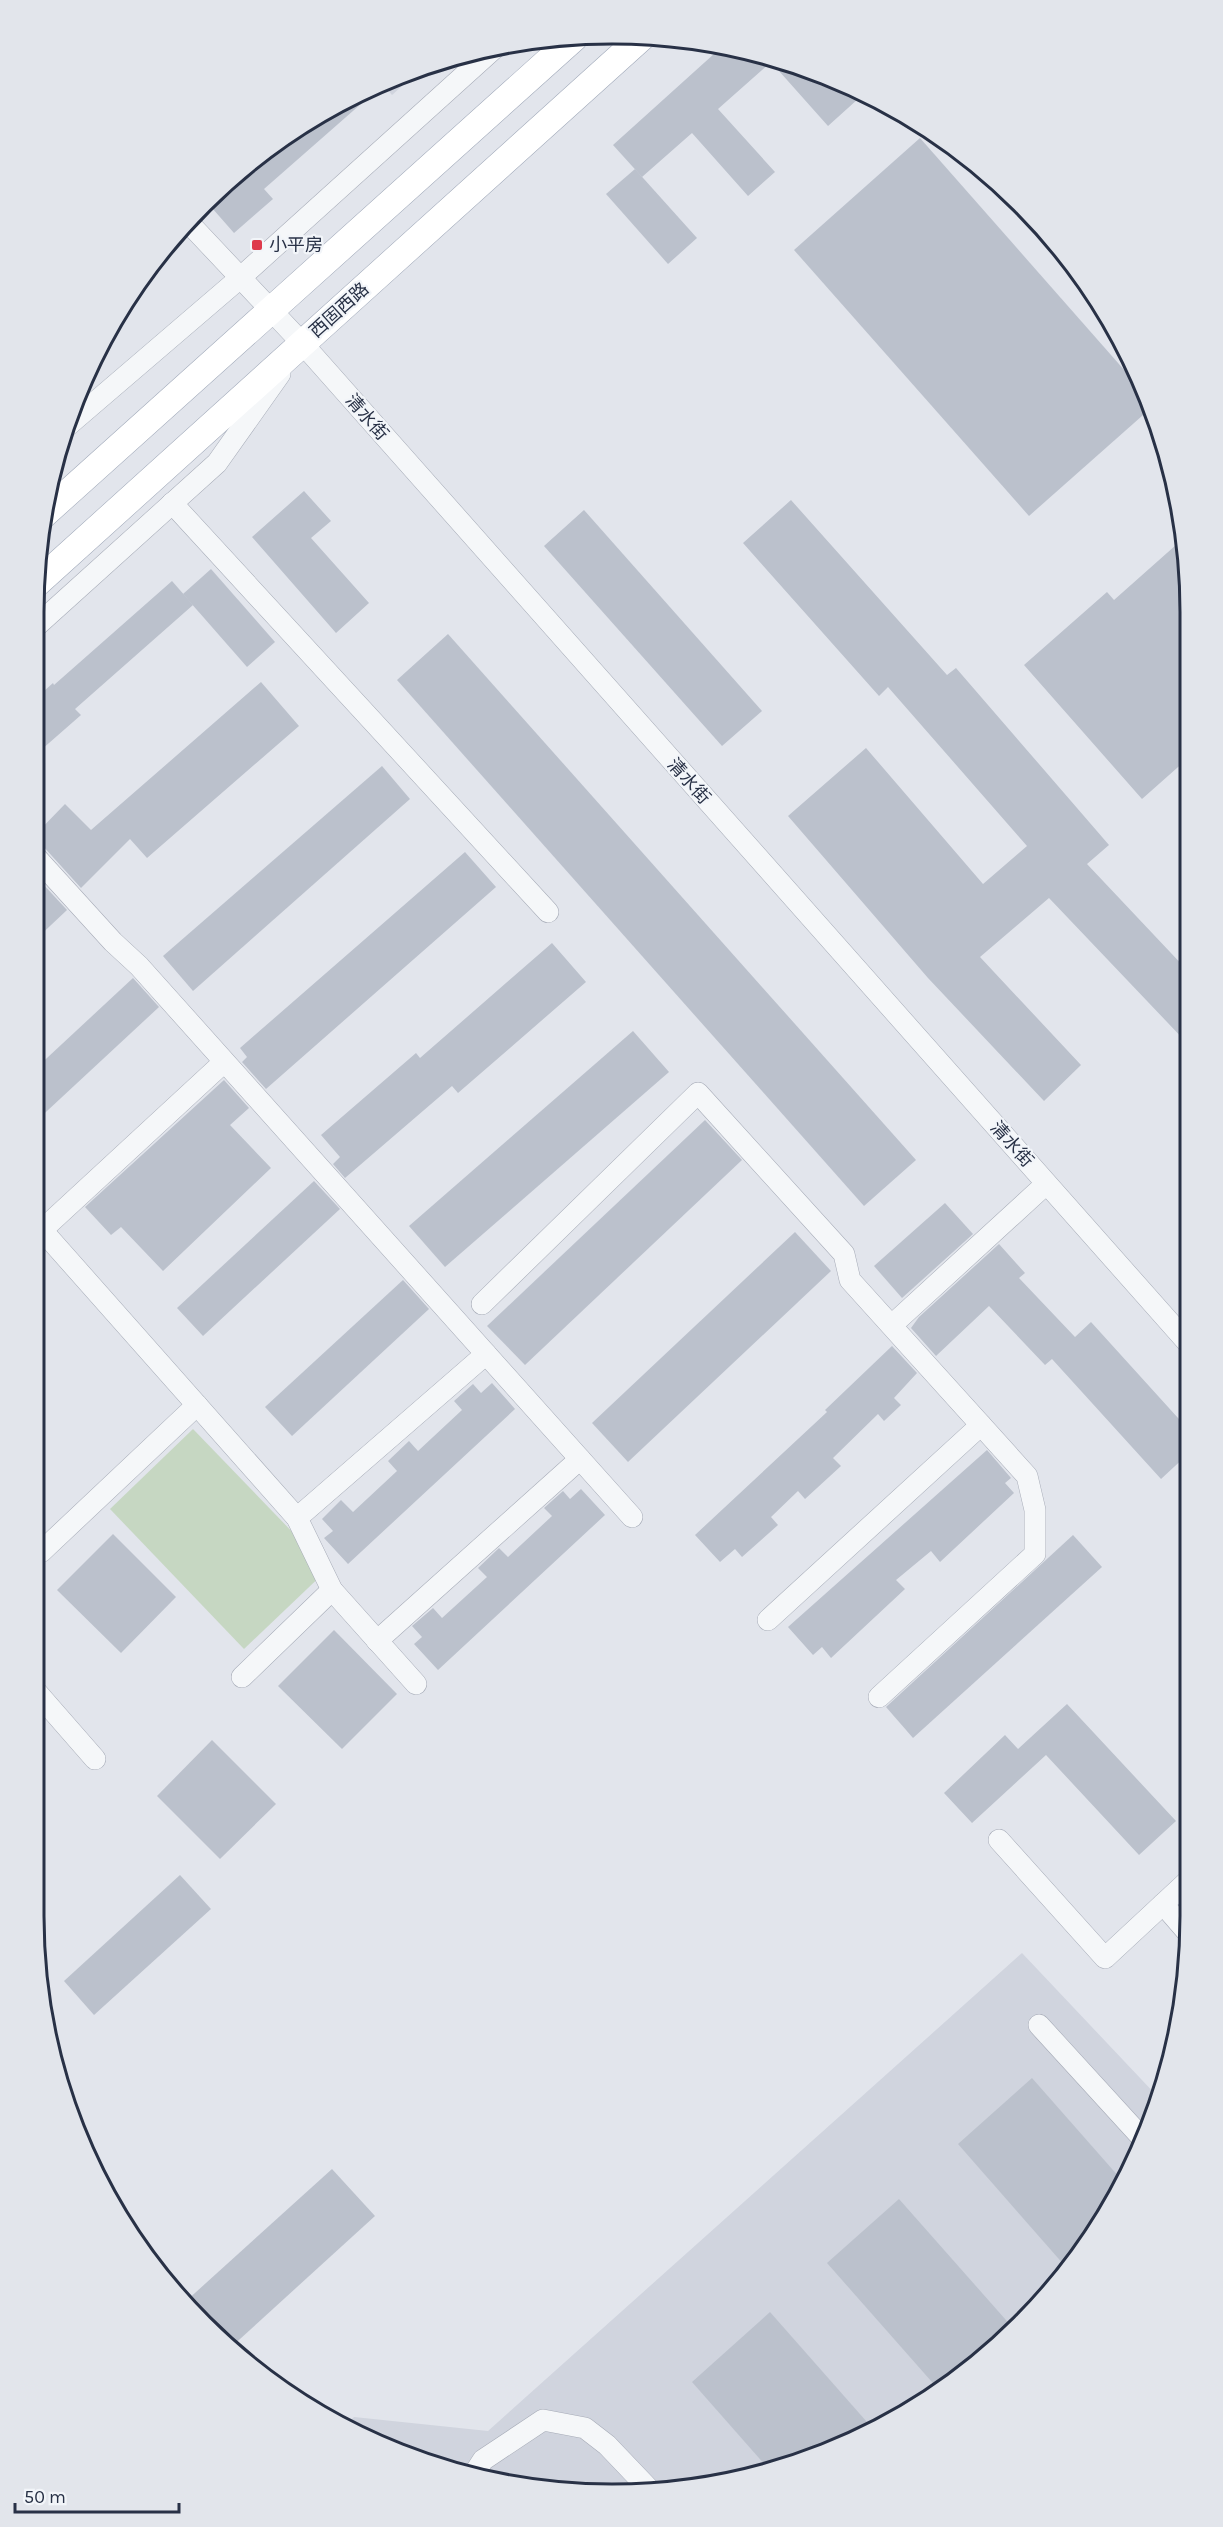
<svg xmlns="http://www.w3.org/2000/svg" width="1223" height="2527" font-family="Karla,'Noto Sans SC',sans-serif">
<rect width="100%" height="100%" fill="#e2e5ec"/>
<!-- built -->
<g fill="#d0d4de">
<path d="M423 67 392 95 381 82 390 77Z"/>
<path d="M1022 1953 1158 2097 1146 2137 1046 2297 963 2375 868 2434 687 2489 498 2483 346 2425 354 2417 488 2431Z"/>
</g>
<!-- green -->
<path fill="#c6d7c2" d="M193 1429 328 1569 244 1649 110 1509Z"/>
<!-- building -->
<g fill="#bbc1cc">
<path d="M725 44 833 77 846 84 858 99 828 126 771 62 718 109 775 172 748 196 692 133 642 177 613 145Z"/>
<path d="M366 90 370 96 264 189 273 199 234 233 205 200 234 177 236 179 291 130Z"/>
<path d="M920 138 1148 397 1151 408 1029 516 794 250Z"/>
<path d="M635 169 697 238 668 264 606 194Z"/>
<path d="M304 491 331 521 311 538 369 603 336 633 252 537Z"/>
<path d="M791 500 947 675 956 668 1109 845 1087 864 1187 970V1043L1049 898 980 957 1081 1065 1044 1101 928 978 788 816 866 748 983 884 1027 846 888 687 879 696 743 543Z"/>
<path d="M584 510 762 711 722 746 544 546Z"/>
<path d="M1185 537 1186 760 1142 799 1024 665 1107 592 1114 600Z"/>
<path d="M211 569 275 642 247 667 183 594Z"/>
<path d="M172 581 193 605 75 709 81 715 33 757V701L53 683 54 685Z"/>
<path d="M448 634 916 1160 864 1206 397 680Z"/>
<path d="M261 682 299 726 147 858 130 839 81 888 42 845 33 842V837L65 804 91 830Z"/>
<path d="M382 766 410 799 193 991 163 956Z"/>
<path d="M465 852 496 887 266 1089 242 1062 247 1057 240 1048Z"/>
<path d="M41 882 67 910 33 942V889Z"/>
<path d="M552 943 586 982 458 1093 452 1086 345 1178 333 1164 340 1157 321 1135 416 1053 420 1058Z"/>
<path d="M133 978 159 1007 33 1124V1071Z"/>
<path d="M633 1031 669 1072 445 1267 409 1226Z"/>
<path d="M224 1080 249 1108 230 1125 271 1168 163 1271 121 1227 111 1235 85 1207Z"/>
<path d="M705 1120 742 1160 525 1365 487 1326Z"/>
<path d="M314 1181 340 1209 203 1336 177 1308Z"/>
<path d="M945 1203 973 1234 902 1298 874 1266Z"/>
<path d="M795 1232 831 1271 628 1462 592 1423Z"/>
<path d="M999 1244 1025 1273 1019 1278 1075 1337 1091 1322 1188 1429V1454L1161 1479 1052 1359 1045 1365 989 1306 936 1356 911 1328 919 1317Z"/>
<path d="M403 1280 429 1309 292 1436 265 1407Z"/>
<path d="M892 1346 917 1373 894 1398 901 1405 884 1421 878 1414 833 1458 841 1466 805 1499 798 1491 771 1517 778 1525 742 1557 735 1549 720 1562 695 1535 827 1412 825 1410Z"/>
<path d="M492 1383 515 1409 348 1564 324 1538 333 1531 322 1519 341 1500 353 1512 397 1471 388 1461 409 1441 418 1451 462 1410 454 1401 473 1384 481 1393Z"/>
<path d="M987 1450 1011 1478 1005 1483 1014 1493 940 1562 931 1551 896 1580 905 1589 831 1658 822 1647 813 1655 788 1627Z"/>
<path d="M581 1489 605 1515 438 1670 414 1644 422 1637 412 1626 433 1608 442 1618 487 1577 478 1568 499 1548 508 1557 552 1516 544 1508 563 1491 570 1499Z"/>
<path d="M113 1534 176 1597 121 1653 57 1590Z"/>
<path d="M1073 1535 1102 1567 913 1738 886 1707Z"/>
<path d="M334 1630 397 1694 342 1749 278 1686Z"/>
<path d="M1067 1704 1176 1821 1139 1855 1046 1755 972 1823 944 1793 1005 1735 1018 1749Z"/>
<path d="M212 1740 276 1804 220 1859 157 1796Z"/>
<path d="M180 1875 211 1909 94 2015 64 1981Z"/>
<path d="M1032 2078 1120 2178 1065 2266 958 2144Z"/>
<path d="M332 2169 375 2216 229 2349 185 2302Z"/>
<path d="M899 2199 1013 2328 963 2375 939 2390 827 2263Z"/>
<path d="M770 2312 874 2430 868 2434 765 2465 692 2382Z"/>
</g>
<g fill="none" stroke-linecap="round" stroke-linejoin="round">
<defs>
<g id="minor">
<path d="M187 221 302 343 1188 1343"/>
<path d="M65 428 240 278 499 44"/>
<path d="M172 503 548 912"/>
<path d="M33 629 217 463 280 374"/>
<path d="M33 854 113 942 139 966 632 1517"/>
<path d="M33 1220 297 1518 332 1590 416 1684"/>
<path d="M42 1230 224 1062"/>
<path d="M482 1304 698 1093 844 1254 850 1280 1027 1476 1035 1510V1554L879 1697"/>
<path d="M892 1325 1046 1184"/>
<path d="M297 1518 486 1354"/>
<path d="M41 1552 197 1405"/>
<path d="M768 1620 981 1425"/>
<path d="M377 1641 580 1459"/>
<path d="M242 1677 332 1590"/>
<path d="M33 1688 95 1759"/>
<path d="M999 1840 1105 1958 1190 1879"/>
<path d="M1163 1904 1188 1933"/>
<path d="M1039 2025 1144 2140"/>
<path d="M474 2474 483 2460 543 2420 585 2428 607 2445 648 2488"/>
</g>
<g id="major">
<path d="M42 516 575 37"/>
<path d="M36 584 643 36"/>
</g>
</defs>
<!-- minor casing -->
<use href="#minor" stroke="#a6abb7" stroke-width="22"/>
<!-- major casing -->
<use href="#major" stroke="#a0a9b9" stroke-width="28"/>
<!-- minor -->
<use href="#minor" stroke="#f5f7f9" stroke-width="21"/>
<!-- major -->
<use href="#major" stroke="#fff" stroke-width="27"/>
</g>
<!-- markers -->
<rect fill="#de3a4b" stroke="#f2f5f9" stroke-width="2" x="251" y="239" width="12" height="12" rx="3"/>
<g text-anchor="middle" dominant-baseline="central" stroke-width="4.5" stroke-linejoin="round" paint-order="stroke">
<!-- poi labels -->
<g font-size="18" fill="#283146" stroke="#f2f5f9" text-anchor="start">
<text x="269" y="245">小平房</text>
</g>
<!-- street labels -->
<g font-size="18" fill="#283146" stroke="#f2f5f9">
<text transform="translate(339 310) rotate(-42)">西固西路</text>
<text transform="translate(367 417) rotate(49)">清水街</text>
<text transform="translate(689 781) rotate(48)">清水街</text>
<text transform="translate(1012 1144) rotate(48)">清水街</text>
</g>
</g>
<!-- crop -->
<path d="M0 0H1223V2527H0ZM612 44H612A568 568 0 0 1 1180 612V1916A568 568 0 0 1 612 2484H612A568 568 0 0 1 44 1916V612A568 568 0 0 1 612 44Z" fill="#e2e5eb" fill-rule="evenodd"/>
<path fill="none" stroke="#283146" stroke-width="3" d="M612 44H612A568 568 0 0 1 1180 612V1916A568 568 0 0 1 612 2484H612A568 568 0 0 1 44 1916V612A568 568 0 0 1 612 44Z"/>
<!-- scale -->
<path d="M15 2503v9h164v-9" fill="none" stroke="#283146" stroke-width="3"/>
<text x="24" y="2503" font-size="18" fill="#283146" stroke="#f2f5f9" stroke-width="4.5" paint-order="stroke">50 m</text>
</svg>
